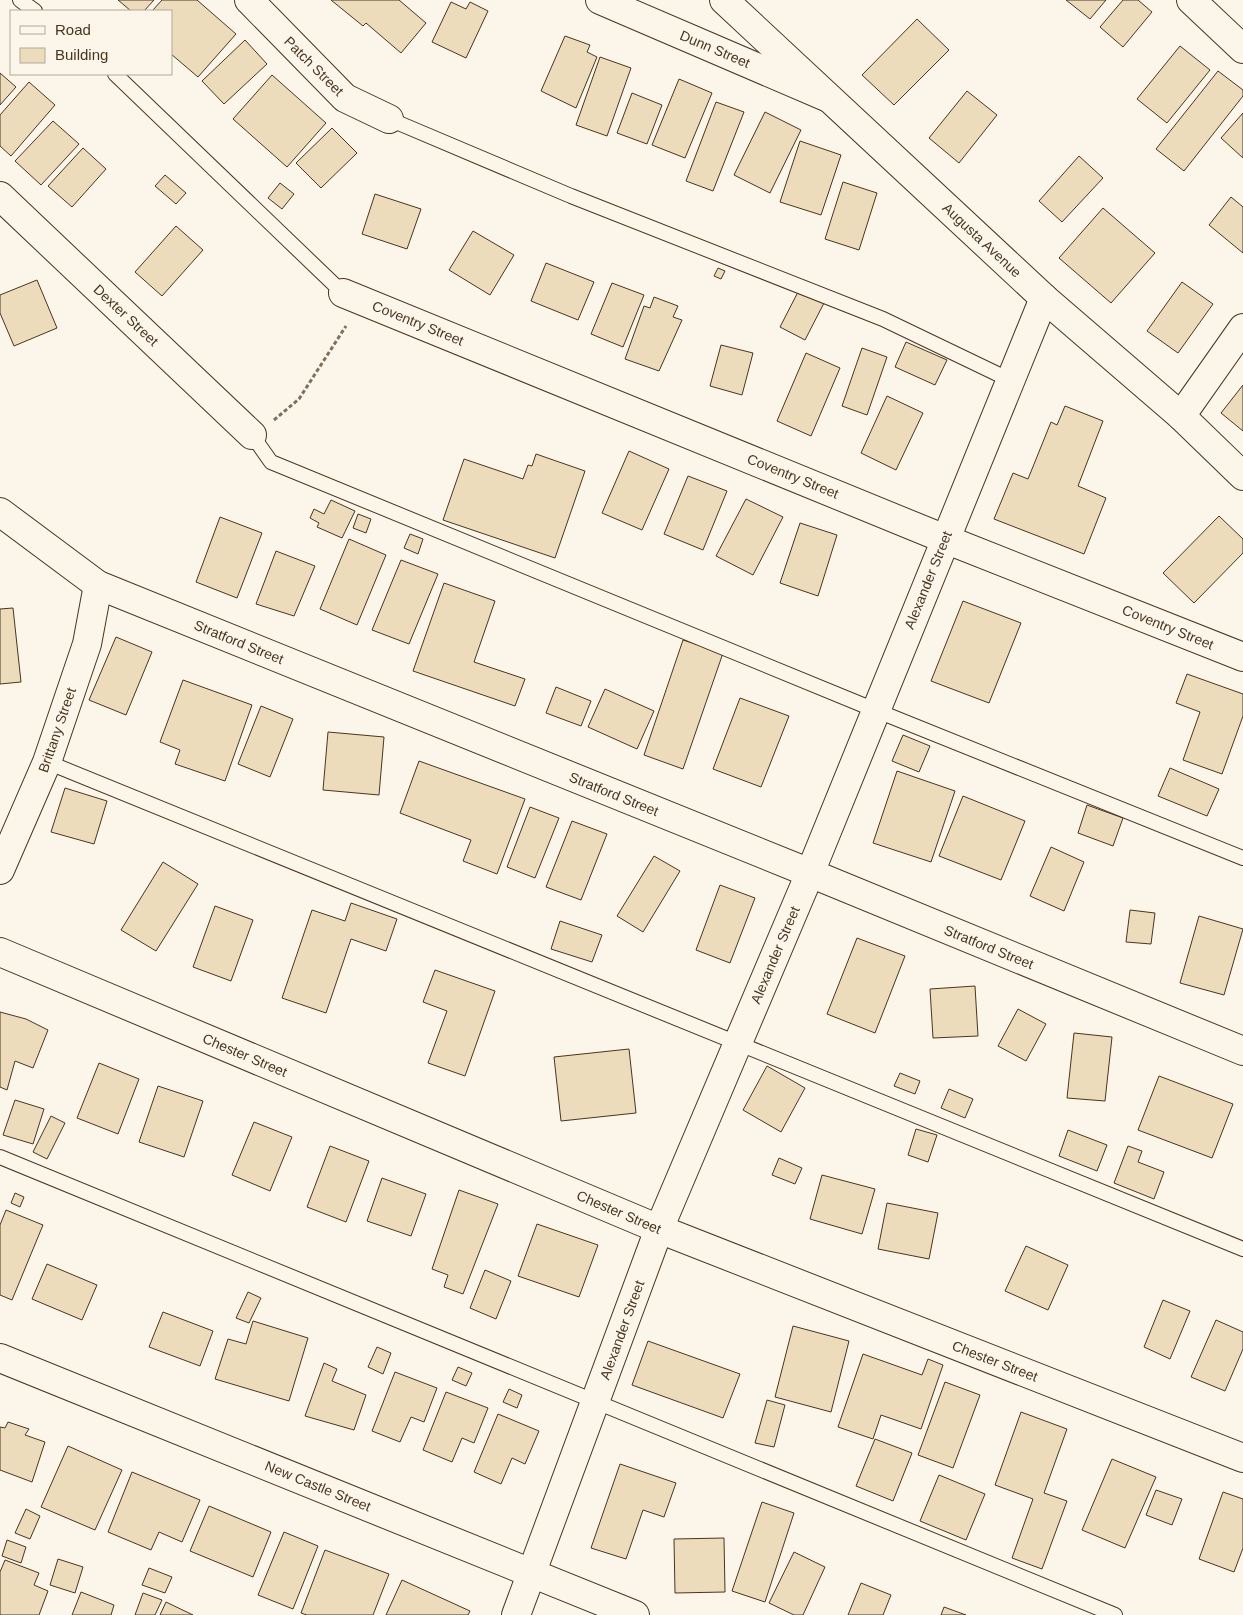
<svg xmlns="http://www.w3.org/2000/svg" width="1243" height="1615" font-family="Arial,sans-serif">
<rect width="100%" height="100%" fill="#fbf6e9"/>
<!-- building -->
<g fill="#ecdcbc" stroke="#4a3520">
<path d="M118 0H154L144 11H131Z"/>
<path d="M162 0H197L236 34 198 77 171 54V11H152Z"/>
<path d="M331 0H399L426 23 401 53 366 23 363 26Z"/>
<path d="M1066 0H1106L1090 19Z"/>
<path d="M1123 0H1138L1152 12 1123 47 1100 27Z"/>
<path d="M451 2 466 9 470 2 488 11 466 58 432 42Z"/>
<path d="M917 19 949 50 894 105 862 75Z"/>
<path d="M565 36 590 45 587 52 597 57 576 108 541 91Z"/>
<path d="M245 40 267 64 224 104 202 81Z"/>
<path d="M1180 46 1210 70 1167 123 1137 99Z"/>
<path d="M600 57 631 68 607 136 576 125Z"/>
<path d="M1218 71 1243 90V96L1184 171 1156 149Z"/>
<path d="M0 73 16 87 0 105Z"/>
<path d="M272 75 326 123 287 167 233 119Z"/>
<path d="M679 79 712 93 685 158 652 145Z"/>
<path d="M29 82 55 105 11 156 0 146V115Z"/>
<path d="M967 91 997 115 959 163 929 138Z"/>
<path d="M632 93 662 105 647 144 617 133Z"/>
<path d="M716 102 744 112 713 191 686 181Z"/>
<path d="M765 112 801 130 770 193 734 175Z"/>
<path d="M1243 113V158L1221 138Z"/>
<path d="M53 121 79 144 41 185 15 161Z"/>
<path d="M332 128 357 153 321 188 296 163Z"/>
<path d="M800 141 841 155 821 215 780 202Z"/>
<path d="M83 148 106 169 72 207 48 186Z"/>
<path d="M1079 156 1103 178 1062 222 1039 201Z"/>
<path d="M165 175 186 193 176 204 155 186Z"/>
<path d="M843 182 877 193 859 250 825 239Z"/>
<path d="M280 183 294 194 282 209 268 198Z"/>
<path d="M375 194 421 209 407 249 362 234Z"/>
<path d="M1231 197 1243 207V253L1209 225Z"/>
<path d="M1103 208 1155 253 1111 303 1059 258Z"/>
<path d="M176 226 203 250 162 296 135 272Z"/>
<path d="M473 231 514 255 490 295 449 270Z"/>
<path d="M546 263 594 282 578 320 531 301Z"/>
<path d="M718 268 725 271 721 279 714 276Z"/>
<path d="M37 280 57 328 14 346 0 313V295Z"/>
<path d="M1182 282 1213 304 1178 353 1147 331Z"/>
<path d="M612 283 644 295 623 347 591 334Z"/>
<path d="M799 290 824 303 805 340 780 327Z"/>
<path d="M654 297 678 306 673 317 682 320 659 371 625 359 644 306 650 308Z"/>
<path d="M906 342 947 360 935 385 895 367Z"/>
<path d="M721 345 753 353 742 395 710 386Z"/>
<path d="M862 348 887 357 867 415 842 406Z"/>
<path d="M806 353 840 368 811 436 777 421Z"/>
<path d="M1243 385V431L1221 413Z"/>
<path d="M887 396 923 413 896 470 861 453Z"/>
<path d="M1065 406 1103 421 1078 486 1106 498 1084 554 994 519 1013 473 1028 479 1051 422 1057 425Z"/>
<path d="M629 451 669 469 642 530 602 513Z"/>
<path d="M536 454 585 471 555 558 443 520 464 459 523 479 528 465 532 466Z"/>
<path d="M688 476 727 491 703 550 664 534Z"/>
<path d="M746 499 783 517 753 575 716 556Z"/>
<path d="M331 500 355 511 342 538 317 527 319 523 310 518 314 509 324 514Z"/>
<path d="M358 514 371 519 366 533 353 528Z"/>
<path d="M1219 516 1243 539V553L1194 603 1163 573Z"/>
<path d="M220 517 262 533 237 598 196 582Z"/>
<path d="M800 523 837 535 818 596 780 583Z"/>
<path d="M410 534 423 539 418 554 404 548Z"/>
<path d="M349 539 386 555 357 625 320 609Z"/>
<path d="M276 551 315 566 294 616 256 604Z"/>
<path d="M401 560 438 574 409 644 372 630Z"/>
<path d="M444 583 495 601 474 662 525 679 515 706 413 671Z"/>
<path d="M963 601 1021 623 989 703 931 681Z"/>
<path d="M13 608 21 682 0 684V609Z"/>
<path d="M116 637 152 652 126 715 89 700Z"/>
<path d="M683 640 723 653 683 769 644 755Z"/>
<path d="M1187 674 1243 694V716L1222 774 1183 760 1200 712 1176 703Z"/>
<path d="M183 680 252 705 225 781 175 764 180 750 160 742Z"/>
<path d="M556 687 591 701 581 726 546 713Z"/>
<path d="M605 689 654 711 637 749 588 727Z"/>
<path d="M740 698 789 716 761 787 713 769Z"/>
<path d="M261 706 293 719 270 777 238 764Z"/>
<path d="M328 732 384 737 379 795 323 790Z"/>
<path d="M903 735 930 746 919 772 892 761Z"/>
<path d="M419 761 525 799 497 874 463 861 471 840 400 813Z"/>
<path d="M1170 768 1219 789 1207 816 1158 796Z"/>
<path d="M897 771 955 791 931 862 873 843Z"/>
<path d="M65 788 107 801 94 844 51 832Z"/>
<path d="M963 796 1025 821 1001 880 939 856Z"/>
<path d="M1087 805 1123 818 1113 846 1078 833Z"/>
<path d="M530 807 559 818 535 878 507 867Z"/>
<path d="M572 821 607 834 581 900 546 887Z"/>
<path d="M1051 847 1084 862 1064 911 1030 896Z"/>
<path d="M654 856 680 871 643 932 617 916Z"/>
<path d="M163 862 198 884 156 951 121 930Z"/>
<path d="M720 885 755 898 730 963 696 950Z"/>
<path d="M351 903 397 919 386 951 351 939 326 1013 282 998 312 910 345 921Z"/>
<path d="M215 906 253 920 231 981 193 967Z"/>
<path d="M1130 910 1155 913 1151 944 1126 942Z"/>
<path d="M1199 916 1243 929 1224 995 1180 983Z"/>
<path d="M560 921 602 935 592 962 551 949Z"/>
<path d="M857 938 905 956 875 1033 827 1014Z"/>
<path d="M435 970 495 991 465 1076 428 1063 447 1011 423 1002Z"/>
<path d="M975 986 978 1036 933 1038 930 989Z"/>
<path d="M1018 1009 1046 1024 1026 1061 998 1046Z"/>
<path d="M0 1012 26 1019 48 1030 33 1068 15 1061 7 1090 0 1087Z"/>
<path d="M1074 1033 1112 1037 1105 1101 1067 1098Z"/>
<path d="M629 1049 636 1113 561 1121 554 1057Z"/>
<path d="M99 1063 139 1079 118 1134 77 1118Z"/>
<path d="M767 1066 805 1088 781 1132 743 1110Z"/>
<path d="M900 1073 920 1081 915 1094 894 1086Z"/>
<path d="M1159 1076 1233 1104 1212 1158 1138 1130Z"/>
<path d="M158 1086 203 1101 184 1157 139 1142Z"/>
<path d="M949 1089 973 1099 965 1118 941 1108Z"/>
<path d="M15 1100 44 1109 33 1144 3 1135Z"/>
<path d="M51 1116 65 1123 47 1159 33 1152Z"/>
<path d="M254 1122 292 1137 270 1191 232 1175Z"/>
<path d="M916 1129 937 1135 928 1162 908 1155Z"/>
<path d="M1068 1130 1107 1145 1097 1171 1059 1156Z"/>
<path d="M330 1146 369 1161 346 1222 307 1207Z"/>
<path d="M1128 1146 1142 1151 1138 1162 1164 1172 1154 1199 1114 1183Z"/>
<path d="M779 1158 802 1168 795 1184 772 1175Z"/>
<path d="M822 1175 875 1189 862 1234 810 1219Z"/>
<path d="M382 1178 426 1194 411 1236 367 1221Z"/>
<path d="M459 1190 498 1204 463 1294 444 1287 448 1275 432 1269Z"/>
<path d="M15 1193 24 1197 20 1207 11 1203Z"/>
<path d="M887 1203 938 1213 929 1259 878 1249Z"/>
<path d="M6 1210 43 1225 12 1300 0 1295V1225Z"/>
<path d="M537 1224 598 1245 579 1297 518 1276Z"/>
<path d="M1026 1246 1068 1265 1048 1310 1005 1291Z"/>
<path d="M47 1264 97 1285 82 1320 32 1299Z"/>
<path d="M485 1270 511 1281 496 1319 470 1308Z"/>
<path d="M248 1292 261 1298 249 1323 236 1318Z"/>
<path d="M1163 1300 1190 1311 1170 1359 1144 1347Z"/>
<path d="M163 1312 213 1331 200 1366 149 1347Z"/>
<path d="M1216 1320 1243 1332V1349L1225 1391 1191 1377Z"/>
<path d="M253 1321 308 1338 289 1401 215 1379 228 1339 246 1344Z"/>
<path d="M793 1326 849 1341 831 1412 775 1397Z"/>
<path d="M648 1341 740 1374 723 1418 632 1385Z"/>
<path d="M377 1347 391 1353 383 1374 368 1367Z"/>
<path d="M863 1354 922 1375 928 1359 943 1365 921 1429 881 1415 873 1439 838 1427Z"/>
<path d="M324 1363 337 1369 332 1381 366 1395 354 1430 305 1416Z"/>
<path d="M458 1367 472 1373 466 1386 452 1380Z"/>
<path d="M395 1372 437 1388 424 1422 411 1417 400 1442 372 1431Z"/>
<path d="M945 1382 980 1395 953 1468 918 1455Z"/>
<path d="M509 1389 522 1395 517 1408 503 1402Z"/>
<path d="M446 1392 488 1408 474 1443 462 1438 452 1462 423 1450Z"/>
<path d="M767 1400 785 1405 774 1447 755 1443Z"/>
<path d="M1021 1412 1067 1429 1044 1493 1067 1501 1042 1569 1012 1558 1033 1499 995 1485Z"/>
<path d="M498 1414 539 1431 525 1464 512 1458 501 1484 474 1472Z"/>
<path d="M8 1422 29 1429 25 1435 45 1442 32 1482 0 1470V1427L5 1428Z"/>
<path d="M875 1439 912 1453 893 1501 856 1486Z"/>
<path d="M68 1446 122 1470 95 1530 41 1507Z"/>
<path d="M1112 1459 1156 1477 1125 1548 1082 1530Z"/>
<path d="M620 1464 676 1483 664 1517 643 1510 626 1559 591 1548Z"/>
<path d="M132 1472 200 1500 182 1542 159 1532 151 1550 108 1532Z"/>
<path d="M939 1475 985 1494 966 1540 920 1521Z"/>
<path d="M1156 1490 1182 1499 1172 1525 1146 1515Z"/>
<path d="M1223 1492 1243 1499V1548L1234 1572 1199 1559Z"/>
<path d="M762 1502 794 1513 765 1602 732 1591Z"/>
<path d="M209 1506 271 1532 253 1577 190 1551Z"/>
<path d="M26 1509 40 1516 30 1539 15 1533Z"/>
<path d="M284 1532 318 1546 293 1609 258 1595Z"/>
<path d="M724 1538 725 1592 675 1593 674 1539Z"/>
<path d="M7 1540 26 1547 21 1563 2 1556Z"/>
<path d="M325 1550 389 1574 373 1615H307L301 1613Z"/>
<path d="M794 1552 825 1567 803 1615H794L769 1603Z"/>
<path d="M58 1559 83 1567 75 1593 50 1585Z"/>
<path d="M5 1560 39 1573 34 1585 48 1591 39 1615H0V1572Z"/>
<path d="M149 1568 172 1577 165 1593 142 1585Z"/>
<path d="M402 1580 470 1611 468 1615H386Z"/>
<path d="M861 1583 891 1595 883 1615H848Z"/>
<path d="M81 1592 114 1605 111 1615H72Z"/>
<path d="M143 1593 162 1600 155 1615H135Z"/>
<path d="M166 1602 193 1615H160Z"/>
<path d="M944 1607 966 1615H941Z"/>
</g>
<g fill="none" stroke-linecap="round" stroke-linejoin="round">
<defs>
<g id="lane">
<path d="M20 0 35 11"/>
<path d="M115 74 343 293"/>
<path d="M389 119 571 196 883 319 1010 380"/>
<path d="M252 435 271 462 875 710 1243 858"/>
<path d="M47 762 1243 1249"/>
<path d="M0 1157 1115 1615"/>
</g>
<g id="street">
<path d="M249 0 345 98 389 119"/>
<path d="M600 0 826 97"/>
<path d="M1191 0 1243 49"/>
<path d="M0 196 252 435"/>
<path d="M343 293 945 539 1243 657"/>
<path d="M1181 416 1243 328"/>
<path d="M0 512 98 585 810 873 1243 1051"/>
<path d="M0 870 47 762 87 644 98 585"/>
<path d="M0 952 659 1229 1243 1458"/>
<path d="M0 1358 635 1615"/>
<path d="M516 1615 659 1229 810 873 1044 298"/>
</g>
<path id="secondary" d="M724 0 1044 298 1181 416 1243 476"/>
</defs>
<!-- lane casing -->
<use href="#lane" stroke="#4a3520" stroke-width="16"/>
<!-- street casing -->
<use href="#street" stroke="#4a3520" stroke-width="30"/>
<!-- secondary casing -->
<use href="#secondary" stroke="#4a3520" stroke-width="30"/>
<!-- path -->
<path stroke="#7f6f5c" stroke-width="3" stroke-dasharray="4 2.5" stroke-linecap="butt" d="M274 420 299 399 346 326"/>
<!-- lane -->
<use href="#lane" stroke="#fbf6e9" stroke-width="14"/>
<!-- street -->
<use href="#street" stroke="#fbf6e9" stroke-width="28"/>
<!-- secondary -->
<use href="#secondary" stroke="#fbf6e9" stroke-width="28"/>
</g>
<g text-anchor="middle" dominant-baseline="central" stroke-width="4" stroke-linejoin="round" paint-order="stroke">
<!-- street labels -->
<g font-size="14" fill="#4a3520" stroke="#fbf6e9">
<text transform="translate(715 49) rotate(23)">Dunn Street</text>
<text transform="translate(314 66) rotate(45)">Patch Street</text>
<text transform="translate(982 240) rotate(43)">Augusta Avenue</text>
<text transform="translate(126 315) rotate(43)">Dexter Street</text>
<text transform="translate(418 323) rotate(22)">Coventry Street</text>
<text transform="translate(793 476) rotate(22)">Coventry Street</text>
<text transform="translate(928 580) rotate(-68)">Alexander Street</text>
<text transform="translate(1168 627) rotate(22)">Coventry Street</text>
<text transform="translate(239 642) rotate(22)">Stratford Street</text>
<text transform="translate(57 730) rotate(-71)">Brittany Street</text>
<text transform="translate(614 794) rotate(22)">Stratford Street</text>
<text transform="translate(989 947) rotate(22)">Stratford Street</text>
<text transform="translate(775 955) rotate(-67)">Alexander Street</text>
<text transform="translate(245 1055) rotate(23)">Chester Street</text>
<text transform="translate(619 1212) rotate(23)">Chester Street</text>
<text transform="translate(622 1330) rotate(-70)">Alexander Street</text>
<text transform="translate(995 1361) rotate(21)">Chester Street</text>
<text transform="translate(318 1486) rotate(22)">New Castle Street</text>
</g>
</g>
<!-- legend -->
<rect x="10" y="10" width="162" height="65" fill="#fbf6e9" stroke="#b4a999"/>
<rect x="20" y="26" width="25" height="8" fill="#fbf6e9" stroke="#b4a999"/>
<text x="55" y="35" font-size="15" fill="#4a3520">Road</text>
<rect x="20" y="48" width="25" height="15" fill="#ecdcbc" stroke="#b4a999"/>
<text x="55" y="60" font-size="15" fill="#4a3520">Building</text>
</svg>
